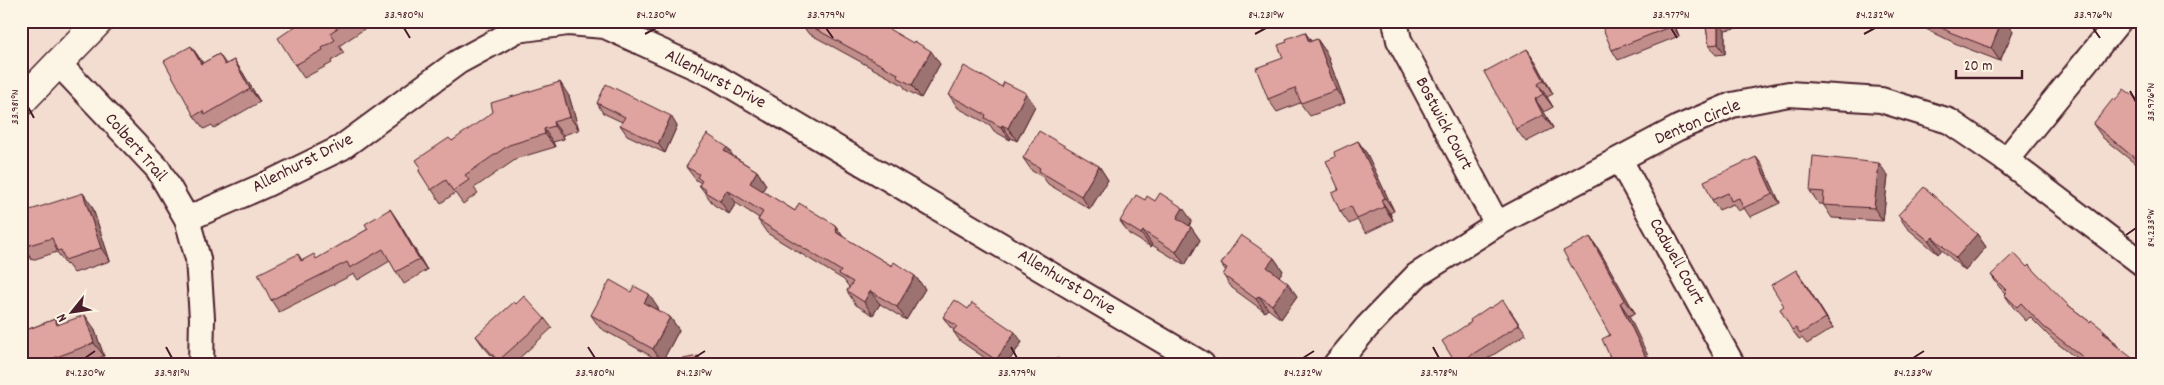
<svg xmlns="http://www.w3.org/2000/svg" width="2164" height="385" font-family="Dekko,sans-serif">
<rect width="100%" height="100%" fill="#f3ddd0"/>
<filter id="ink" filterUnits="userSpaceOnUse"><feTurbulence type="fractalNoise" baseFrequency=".02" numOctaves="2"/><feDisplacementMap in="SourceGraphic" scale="10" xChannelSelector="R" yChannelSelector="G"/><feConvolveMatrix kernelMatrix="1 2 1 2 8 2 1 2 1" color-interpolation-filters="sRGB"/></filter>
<g filter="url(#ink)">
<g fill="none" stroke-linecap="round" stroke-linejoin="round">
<defs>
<g id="minor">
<path d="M1395 21 1399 40 1497 224"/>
<path d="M58 63 158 169 187 219 198 259 202 318 201 364"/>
<path d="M1620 160 1732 364"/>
<path d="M2006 160 2119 21"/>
<path d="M187 219 265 185 341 148 458 62 517 30 568 23 605 26 713 75 1202 364"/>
<path d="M1336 364 1367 327 1417 275 1497 224 1678 128 1732 105 1789 94 1881 100 1949 121 2006 160 2143 264"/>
</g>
<path id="tertiary" d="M21 102 99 21"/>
</defs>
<!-- minor casing -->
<use href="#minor" stroke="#4a1f2b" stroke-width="28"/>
<!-- tertiary casing -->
<use href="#tertiary" stroke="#4a1f2b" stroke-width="31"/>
<!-- minor -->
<use href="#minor" stroke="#fcf5e5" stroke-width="24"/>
<!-- tertiary -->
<use href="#tertiary" stroke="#fcf5e5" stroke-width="28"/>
</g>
<!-- wall -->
<g fill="#c08d8a" stroke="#4a1f2b">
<path d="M303 21H376L339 46 344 53 331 61 332 63 304 78 295 65Z"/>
<path d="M796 21H875L940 64 921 98 906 90 903 85 808 33 803 26Z"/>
<path d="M1673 21 1679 36 1618 60 1612 50Z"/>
<path d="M1705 21H1774L1725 30V54L1716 55 1709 45Z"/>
<path d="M1824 21H1886V22H1825Z"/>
<path d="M1921 21H2006L2013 31 2000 61 1961 46 1926 29Z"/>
<path d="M1317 39 1326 52 1345 103 1310 116 1300 103 1277 112 1268 99 1283 58 1312 41Z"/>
<path d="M191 46 203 63 219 54 226 64 234 60 243 73 260 102 214 128 212 125 204 129 194 116Z"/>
<path d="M1527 49 1536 62 1553 94 1547 97 1553 107 1544 112 1553 128 1526 142 1516 129Z"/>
<path d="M1002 87 1026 93 1035 106 1017 141 1011 138 1010 140 994 131 990 125 958 108 949 95Z"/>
<path d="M569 96 579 130 563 135 564 139 553 142 555 147 518 158 474 188 478 193 463 204 455 193 441 203 419 171 452 141Z"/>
<path d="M2115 101 2143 103V170L2103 138 2093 124Z"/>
<path d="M597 103 677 126 665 153 627 135 620 125 622 122 603 113Z"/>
<path d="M1358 141 1367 154 1394 211 1390 213 1393 220 1366 233 1357 220 1349 224 1340 211 1335 157Z"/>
<path d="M733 156 757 171 766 185 762 191 795 211 835 225 843 237 892 266 915 276 925 289 906 320 880 304 873 315 856 305 847 291 849 287 844 280 767 233 758 220 759 218 736 203 729 214 714 205 699 185 701 183 696 180 686 167Z"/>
<path d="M1023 158 1099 166 1108 180 1090 209 1048 184 1043 177 1032 171Z"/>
<path d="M1763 166 1780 203 1750 217 1744 208 1738 211 1733 204 1719 210 1712 200Z"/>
<path d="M1888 176 1883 221 1832 218 1823 204H1819L1810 191Z"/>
<path d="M1145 200 1155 201 1192 221 1189 225 1200 240 1185 265 1152 245 1151 247 1129 234 1120 221Z"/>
<path d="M92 206 110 261 74 273 67 264 66 265 57 252 32 260 23 247Z"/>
<path d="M390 209 398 221 427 270 404 284 390 261 358 280 354 274 279 312 271 300 298 254 302 260 317 259 368 229Z"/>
<path d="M1898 215 1977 234 1986 247 1965 271 1942 250 1938 254 1907 228Z"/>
<path d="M1590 237 1599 250 1635 313 1629 316 1610 357V335Z"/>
<path d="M1274 258 1283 271 1279 276 1297 296 1281 319 1268 309 1265 312 1232 288 1223 275 1226 271 1221 264Z"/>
<path d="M2027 267 2068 305 2090 322 2105 331 2118 347 2080 361 2053 340 2030 317 2026 321 2013 307 2004 294 2005 293 2000 288 1991 275Z"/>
<path d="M1803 280 1833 328 1807 344 1802 338 1799 339 1792 330 1784 306Z"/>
<path d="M516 304 545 319 552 328 513 364H499L483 346 476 336Z"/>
<path d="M658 307 657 310 670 317 679 330 662 362 600 328 591 315Z"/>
<path d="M1490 308 1510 310 1526 334 1479 364H1456L1471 322Z"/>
<path d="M968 309 1022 342 1007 364H994L960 341 953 331 954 330 950 327 943 317Z"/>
<path d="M55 319 59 325 94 328 104 356 82 364H21V332Z"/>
</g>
<!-- shaded-wall -->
<g fill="#9c7370" stroke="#4a1f2b">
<path d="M1670 21H1673L1679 36 1672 26Z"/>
<path d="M1718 21 1725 30V54L1718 44Z"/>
<path d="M2000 21H2006L2013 31 2000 61 1991 48Z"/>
<path d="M1305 32 1314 45 1309 42Z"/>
<path d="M1317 39 1326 52 1345 103 1336 90Z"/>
<path d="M191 46 200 59 211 77 201 64Z"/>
<path d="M1527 49 1536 62 1553 94 1544 80Z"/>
<path d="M931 51 940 64 921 98 912 85Z"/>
<path d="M234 60 243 73 260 102 250 89Z"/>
<path d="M560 82 569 96 579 130 570 117Z"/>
<path d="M1538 84 1547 97 1553 107 1543 94Z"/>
<path d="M1026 93 1035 106 1017 141 1008 128Z"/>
<path d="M1535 99 1544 112 1553 128 1543 115Z"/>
<path d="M671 116 677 126 665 153 658 144Z"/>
<path d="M553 122 563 135 564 139 554 126Z"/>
<path d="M1002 125 1011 138 1010 140 1001 127Z"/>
<path d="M544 129 553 142 555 147 545 134Z"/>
<path d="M1358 141 1367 154 1394 211 1385 198Z"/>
<path d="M727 147 736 160 724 151Z"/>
<path d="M1756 157 1763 166 1780 203 1773 194Z"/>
<path d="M1879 163 1888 176 1883 221 1874 208Z"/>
<path d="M1099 166 1108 180 1090 209 1081 196Z"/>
<path d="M757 171 766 185 759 196 750 183Z"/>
<path d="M727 190 736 203 729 214 720 201Z"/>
<path d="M83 193 92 206 110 261 101 248Z"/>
<path d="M1381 200 1390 213 1393 220 1384 207Z"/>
<path d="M1183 208 1192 221 1186 231 1177 218Z"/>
<path d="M390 209 398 221 427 270 419 259Z"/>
<path d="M835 225 844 238 837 233Z"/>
<path d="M1191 227 1200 240 1185 265 1176 252Z"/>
<path d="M1143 231 1152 245 1151 247 1141 234Z"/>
<path d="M1977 234 1986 247 1965 271 1956 258Z"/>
<path d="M1590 237 1599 250 1635 313 1625 300Z"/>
<path d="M1933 237 1942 250 1938 254 1929 241Z"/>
<path d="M1274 258 1283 271 1276 280 1267 267Z"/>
<path d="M1796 270 1803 280 1833 328 1826 318Z"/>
<path d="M915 276 925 289 906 320 897 307Z"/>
<path d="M1288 283 1297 296 1281 319 1272 305Z"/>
<path d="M870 291 880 304 873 315 864 302Z"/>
<path d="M649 294 658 307 653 316 644 303Z"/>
<path d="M1259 296 1268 309 1265 312 1256 299Z"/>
<path d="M1620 303 1629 316 1652 364H1649Z"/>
<path d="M85 315 94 328 104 356 94 343Z"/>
<path d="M670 317 679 330 662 362 653 349Z"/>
<path d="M2105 331 2113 343 2114 341 2123 354 2103 333Z"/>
<path d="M1015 332 1022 342 1007 364H999L996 360Z"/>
<path d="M698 356 704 364H700Z"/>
</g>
<!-- building -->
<g fill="#dfa4a0" stroke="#4a1f2b">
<path d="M303 21H348L330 33 335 40 322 48 323 50 295 65 278 38Z"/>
<path d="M801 21H875L913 43 914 41 931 51 912 85 897 77 898 74Z"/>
<path d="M1608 21H1670L1672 26 1612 50 1601 24Z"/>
<path d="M1705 21H1718V44L1709 45Z"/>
<path d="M1927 21H2002L1991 48 1952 33Z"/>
<path d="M1305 32 1309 42 1317 39 1336 90 1301 103 1295 88 1268 99 1256 68 1283 58 1278 45 1287 42 1286 39Z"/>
<path d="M191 46 201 64 219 54 225 65 234 60 250 89 205 115 203 111 194 116 164 61Z"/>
<path d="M1527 49 1544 80 1538 84 1543 94 1535 99 1543 115 1516 129 1484 72Z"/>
<path d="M964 66 1002 87 1004 82 1026 93 1008 128 1002 125 1001 127 985 118 986 115 949 95Z"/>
<path d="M560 82 570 117 553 122 554 126 544 129 545 134 509 145 465 175 469 180 453 191 446 180 431 190 419 171 420 166 416 160 449 138 452 141 493 112 491 103Z"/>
<path d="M606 84 671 116 658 144 620 125 625 117 597 103Z"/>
<path d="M2124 89 2143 103V165L2093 124 2113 99 2115 101Z"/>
<path d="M1039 131 1099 166 1081 196 1039 171 1040 168 1023 158Z"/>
<path d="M707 134 727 147 724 151 757 171 750 183 795 211 799 203 835 225 837 233 892 266 894 262 915 276 897 307 870 291 864 302 847 291 853 282 839 274 841 271 758 220 763 212 727 190 720 201 705 192 706 190 699 185 702 181 697 177 699 174 686 167Z"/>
<path d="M1358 141 1385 198 1381 200 1384 207 1357 219 1351 206 1340 211 1332 193 1339 190 1326 161 1335 157 1334 152Z"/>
<path d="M1813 156 1879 163 1874 208 1823 205 1824 192 1810 191Z"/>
<path d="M1756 157 1773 194 1743 208 1739 198 1731 201 1728 193 1712 200 1704 181Z"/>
<path d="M1924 187 1977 234 1956 258 1933 237 1929 241 1898 215Z"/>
<path d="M83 193 101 248 65 260 61 250 57 251 52 238 23 247 21 243V213Z"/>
<path d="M1160 193 1183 208 1177 218 1191 227 1176 252 1143 231 1141 234 1120 221 1136 195 1145 200 1147 196 1155 201Z"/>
<path d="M390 209 419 259 396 272 383 249 350 268 347 262 271 300 258 274 298 254 301 261 314 254 316 259 368 229 365 224Z"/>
<path d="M1241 235 1274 258 1267 267 1288 283 1272 305 1259 296 1256 299 1223 275 1227 268 1221 264Z"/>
<path d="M1590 237 1625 300 1620 303 1649 364H1601L1600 362 1610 357 1602 339 1610 335 1563 251Z"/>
<path d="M2014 253 2027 267 2029 265 2068 305 2090 322 2091 320 2105 331 2103 333 2114 341 2113 343 2136 361 2134 364H2078L2083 357 2044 327 2021 303 2017 307 2004 294 2007 291 1991 275Z"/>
<path d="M1796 270 1826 318 1800 334 1796 328 1792 330 1780 309 1784 306 1771 285Z"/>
<path d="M610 280 631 292 634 286 649 294 644 303 670 317 653 349 591 315Z"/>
<path d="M524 296 545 319 498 361 476 336 514 302 516 304Z"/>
<path d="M955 300 968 309 972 303 1015 332 996 360 953 331 957 326 943 317Z"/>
<path d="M1503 300 1519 325 1457 364H1456L1442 341 1471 322 1470 320 1489 307 1490 308Z"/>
<path d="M85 315 94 343 38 364H26L21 350V332L55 319 57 325Z"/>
<path d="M698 356 700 364H669V362Z"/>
<path d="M1057 358 1065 364H1053Z"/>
</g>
</g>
<!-- ticks -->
<path fill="none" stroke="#4a1f2b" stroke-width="2" d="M404 28 410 38M826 28 833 38M1671 28 1677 38M2093 28 2100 38M645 34 656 28M1255 34 1266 28M1864 34 1875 28M2130 91 2136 102M28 107 34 118M2126 235 2136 228M166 347 172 358M588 347 595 358M1011 347 1017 358M1433 347 1439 358M85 358 95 351M694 358 705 351M1303 358 1314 351M1913 358 1924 351"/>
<g text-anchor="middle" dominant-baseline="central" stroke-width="5" stroke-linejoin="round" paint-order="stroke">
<!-- street labels -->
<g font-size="18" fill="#4a1f2b" stroke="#fcf5e5">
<text transform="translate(715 80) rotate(27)">Allenhurst Drive</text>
<text transform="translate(1698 123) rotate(-23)">Denton Circle</text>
<text transform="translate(1443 124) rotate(62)">Bostwick Court</text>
<text transform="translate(135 148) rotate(49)">Colbert Trail</text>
<text transform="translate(303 164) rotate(-27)">Allenhurst Drive</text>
<text transform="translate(1676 262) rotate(61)">Cadwell Court</text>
<text transform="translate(1066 283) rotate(31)">Allenhurst Drive</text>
</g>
</g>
<!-- margin -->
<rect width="2164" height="385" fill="none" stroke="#fcf5e5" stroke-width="55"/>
<!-- north arrow -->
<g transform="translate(72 312) rotate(240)" stroke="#fcf5e5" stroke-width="4" paint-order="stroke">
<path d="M0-4L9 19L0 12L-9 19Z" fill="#4a1f2b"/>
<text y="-8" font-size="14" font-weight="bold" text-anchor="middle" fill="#4a1f2b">N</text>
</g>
<!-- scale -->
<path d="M1956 70v8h66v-8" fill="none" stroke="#4a1f2b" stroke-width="2.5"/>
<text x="1964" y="70" font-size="15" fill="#4a1f2b" stroke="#fcf5e5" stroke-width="4" paint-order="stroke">20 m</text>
<rect x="28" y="28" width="2108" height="330" fill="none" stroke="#4a1f2b" stroke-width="2"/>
<g font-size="12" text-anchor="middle" fill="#4a1f2b">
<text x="404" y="18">33.980°N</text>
<text x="656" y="18">84.230°W</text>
<text x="826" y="18">33.979°N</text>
<text x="1266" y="18">84.231°W</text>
<text x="1671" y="18">33.977°N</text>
<text x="1875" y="18">84.232°W</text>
<text x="2093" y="18">33.976°N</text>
<text transform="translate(2150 102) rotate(-90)" y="4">33.976°N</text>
<text transform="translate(14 107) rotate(-90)" y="4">33.981°N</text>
<text transform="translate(2150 228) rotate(-90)" y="4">84.233°W</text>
<text x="85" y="376">84.230°W</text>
<text x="172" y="376">33.981°N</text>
<text x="595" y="376">33.980°N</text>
<text x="694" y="376">84.231°W</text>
<text x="1017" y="376">33.979°N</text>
<text x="1303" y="376">84.232°W</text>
<text x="1439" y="376">33.978°N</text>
<text x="1913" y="376">84.233°W</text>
</g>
</svg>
